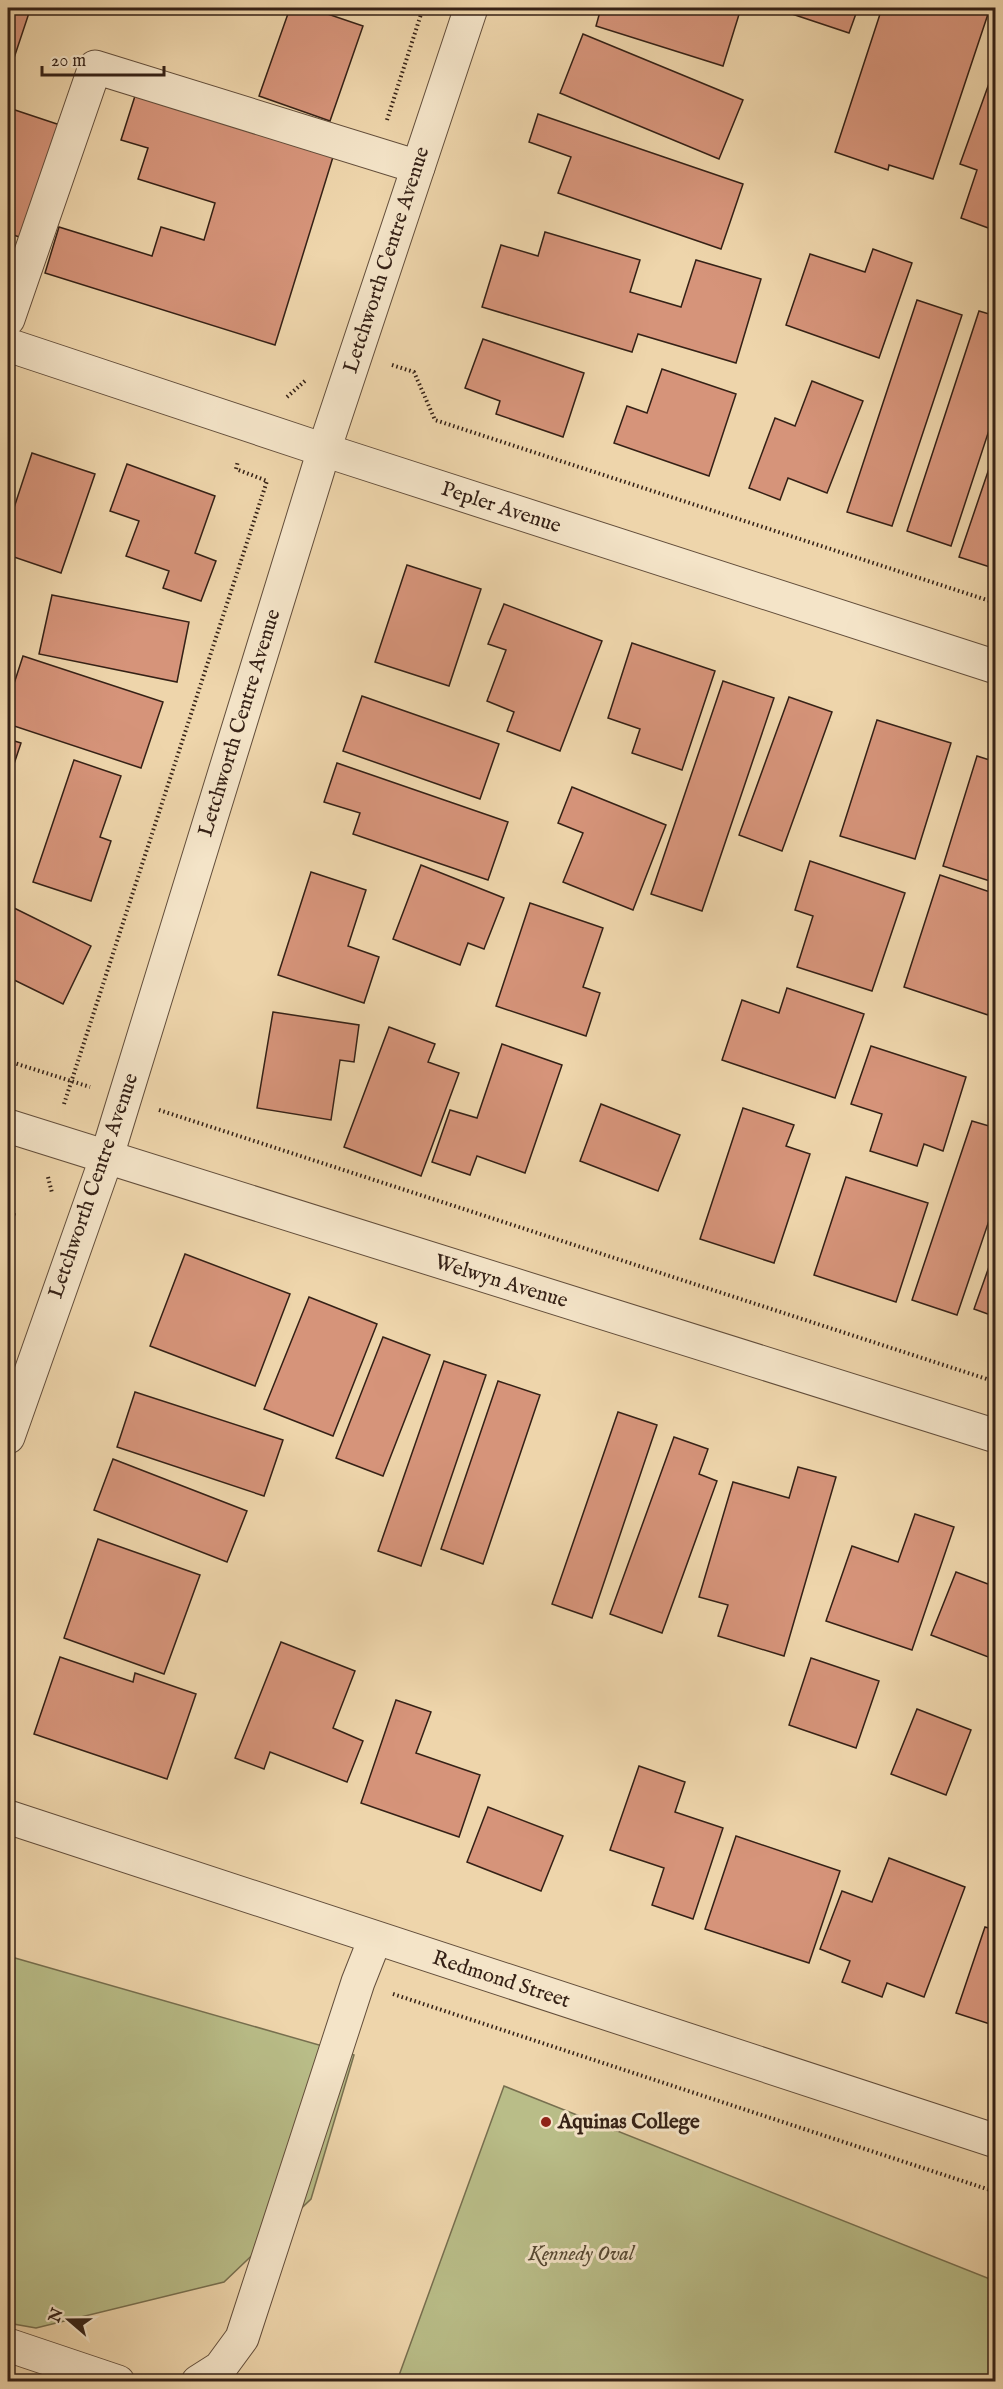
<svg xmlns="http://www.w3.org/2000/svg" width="1003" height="2389" font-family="'IM FELL English',serif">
<rect width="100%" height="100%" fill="#eed5ab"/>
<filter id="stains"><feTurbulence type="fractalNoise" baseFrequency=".00333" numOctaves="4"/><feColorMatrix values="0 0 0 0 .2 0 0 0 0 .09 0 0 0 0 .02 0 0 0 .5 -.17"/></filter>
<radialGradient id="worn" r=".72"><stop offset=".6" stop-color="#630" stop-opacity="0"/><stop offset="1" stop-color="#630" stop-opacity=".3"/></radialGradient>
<!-- green -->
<g fill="#b9bd88" stroke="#776f4f" stroke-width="1.5">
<path d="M8 1956 354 2055 311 2199 224 2282 36 2328 8 2323Z"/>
<path d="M504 2086 995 2281V2381H397Z"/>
</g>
<!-- building -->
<g fill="#d6947a" stroke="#352116" stroke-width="1.5">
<path d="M8 8 30 10 8 76Z"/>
<path d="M290 8H310L363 26 330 121 259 96Z"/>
<path d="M601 8H741L723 66 596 26Z"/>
<path d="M774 8H858L849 33Z"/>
<path d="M882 8H990L933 179 889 165 888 170 835 152Z"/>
<path d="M583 34 743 100 719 159 560 93Z"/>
<path d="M996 64V215L991 229 961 218 977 170 960 164Z"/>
<path d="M135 96 333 157 275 345 45 273 59 227 152 256 161 227 204 240 215 203 138 179 148 148 121 140Z"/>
<path d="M12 109 60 125 22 238 8 233V123Z"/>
<path d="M538 114 743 184 721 249 558 193 571 157 529 142Z"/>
<path d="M545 232 640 260 630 292 681 307 696 260 761 279 736 363 638 334 632 352 482 307 501 245 538 256Z"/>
<path d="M873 249 912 263 879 358 786 325 810 254 865 272Z"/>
<path d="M917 300 962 315 892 526 847 512Z"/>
<path d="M979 311 996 316V409L951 546 907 531Z"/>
<path d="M483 339 584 373 563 437 496 414 500 401 465 388Z"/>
<path d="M662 369 736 394 709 476 614 443 627 406 647 413Z"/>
<path d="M812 381 863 401 827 493 788 478 780 500 749 488 775 418 795 426Z"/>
<path d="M996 448V569L959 557Z"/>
<path d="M32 453 95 474 61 573 8 555V526Z"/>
<path d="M127 464 215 496 195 553 216 561 201 601 163 588 169 571 126 556 139 521 110 511Z"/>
<path d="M407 565 481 589 449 686 375 662Z"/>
<path d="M52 595 189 622 177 682 39 654Z"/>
<path d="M504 604 602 641 560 751 507 731 514 712 487 701 506 650 488 644Z"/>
<path d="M632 643 715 671 682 770 632 753 640 729 608 718Z"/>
<path d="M23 656 163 702 141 768 8 724V702Z"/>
<path d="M723 681 774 698 702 911 651 894Z"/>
<path d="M362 696 499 744 480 799 343 751Z"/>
<path d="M789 697 832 712 782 851 739 835Z"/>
<path d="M877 720 951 743 915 859 840 836Z"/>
<path d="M8 739 21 743 8 782Z"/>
<path d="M977 756 996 762V883L943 866Z"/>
<path d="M74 760 121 776 100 837 111 841 91 901 33 882Z"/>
<path d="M337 763 508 822 488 880 353 834 360 813 324 802Z"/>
<path d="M572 787 666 825 633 910 563 882 583 833 558 823Z"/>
<path d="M810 861 905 893 872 991 797 967 813 916 795 910Z"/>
<path d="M421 865 504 898 484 949 468 943 460 965 393 939Z"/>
<path d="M311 872 366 890 348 946 379 957 364 1003 278 975Z"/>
<path d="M940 875 996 894V991L988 1015 904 987Z"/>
<path d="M530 903 603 928 583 987 600 993 586 1036 496 1006Z"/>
<path d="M8 905 91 946 63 1004 8 977Z"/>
<path d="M787 988 864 1014 835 1098 722 1060 742 1000 779 1013Z"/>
<path d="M273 1012 359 1025 354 1062 340 1060 331 1120 257 1108Z"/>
<path d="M389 1027 435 1044 428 1062 459 1073 421 1176 344 1147Z"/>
<path d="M502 1044 562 1065 525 1173 477 1156 470 1175 432 1162 450 1110 477 1118Z"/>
<path d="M871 1046 966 1077 943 1151 924 1144 917 1166 870 1151 882 1114 851 1104Z"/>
<path d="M601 1104 680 1135 658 1191 580 1161Z"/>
<path d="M743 1108 794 1125 786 1146 810 1154 774 1263 700 1239Z"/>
<path d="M972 1121 996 1128V1200L957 1315 912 1300Z"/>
<path d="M846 1177 928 1203 896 1302 814 1275Z"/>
<path d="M8 1212 15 1214 8 1237Z"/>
<path d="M996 1247V1317L974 1309Z"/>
<path d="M185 1254 290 1294 255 1386 150 1346Z"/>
<path d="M309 1297 377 1324 333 1436 264 1409Z"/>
<path d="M383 1337 430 1355 383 1476 336 1458Z"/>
<path d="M444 1361 486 1375 421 1566 378 1551Z"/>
<path d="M498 1381 540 1395 483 1564 441 1549Z"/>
<path d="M135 1392 283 1440 264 1496 117 1447Z"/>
<path d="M618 1412 657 1425 592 1618 552 1604Z"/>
<path d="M674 1437 708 1449 699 1474 717 1481 662 1633 610 1614Z"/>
<path d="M113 1459 247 1511 227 1562 94 1510Z"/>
<path d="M798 1467 836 1477 784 1656 718 1636 728 1605 699 1597 733 1482 789 1498Z"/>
<path d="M915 1514 954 1527 912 1650 826 1621 852 1546 898 1562Z"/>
<path d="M98 1539 200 1575 164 1674 64 1638Z"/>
<path d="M956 1572 996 1587V1660L931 1635Z"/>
<path d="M281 1642 355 1671 333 1728 363 1741 347 1782 270 1752 264 1769 235 1758Z"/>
<path d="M60 1657 133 1682 135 1673 196 1694 167 1779 34 1734Z"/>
<path d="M811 1658 879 1681 856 1748 789 1725Z"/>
<path d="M396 1700 431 1712 416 1753 480 1775 459 1837 361 1803Z"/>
<path d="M917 1709 971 1730 946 1795 891 1774Z"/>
<path d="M639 1766 685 1782 675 1812 723 1828 693 1919 652 1905 664 1868 610 1850Z"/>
<path d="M488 1807 563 1836 541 1891 467 1862Z"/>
<path d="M736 1836 840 1871 809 1963 705 1929Z"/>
<path d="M889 1858 965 1887 924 1997 887 1983 882 1997 842 1982 850 1961 820 1949 842 1891 872 1902Z"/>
<path d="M985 1927 996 1930V2026L956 2013Z"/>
</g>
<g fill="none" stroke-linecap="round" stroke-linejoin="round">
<defs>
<g id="minor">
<path d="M8 319 95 67 418 167"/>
<path d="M8 345 324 450 996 667"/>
<path d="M8 1126 996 1436"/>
<path d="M8 1437 106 1159 324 450 471 8"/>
<path d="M8 1817 996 2141"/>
<path d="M8 2345 118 2382"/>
<path d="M198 2382 220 2368 242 2338 358 1982 375 1939"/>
</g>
</defs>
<!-- minor casing -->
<use href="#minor" stroke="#634e3b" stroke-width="35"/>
<!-- path -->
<g stroke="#352116" stroke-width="4" stroke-dasharray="1.5 3" stroke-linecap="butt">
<path d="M387 120 423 8"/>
<path d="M392 365 414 372 435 420 996 603"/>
<path d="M287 397 306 380"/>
<path d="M8 1061 90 1087"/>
<path d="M64 1104 267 481 236 469 238 461"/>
<path d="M159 1110 996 1382"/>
<path d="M48 1177 52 1193"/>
<path d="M393 1994 996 2192"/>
</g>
<!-- minor -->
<use href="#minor" stroke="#f4e4c8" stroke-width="33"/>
</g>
<!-- markers -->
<circle fill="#8f2418" stroke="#f4e4c8" stroke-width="2" cx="546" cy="2122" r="6"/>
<g text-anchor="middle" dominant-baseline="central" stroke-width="6" stroke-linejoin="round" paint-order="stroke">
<!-- street labels -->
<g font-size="21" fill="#352116" stroke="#f4e4c8">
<text transform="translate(387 260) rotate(-72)">Letchworth Centre Avenue</text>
<text transform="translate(501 508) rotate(18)">Pepler Avenue</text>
<text transform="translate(240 723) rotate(-73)">Letchworth Centre Avenue</text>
<text transform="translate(94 1186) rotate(-71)">Letchworth Centre Avenue</text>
<text transform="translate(501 1282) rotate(17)">Welwyn Avenue</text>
<text transform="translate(501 1980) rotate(18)">Redmond Street</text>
</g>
<!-- poi labels -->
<g font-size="21" font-weight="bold" fill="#352116" stroke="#f4e4c8" text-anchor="start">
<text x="558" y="2122">Aquinas College</text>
</g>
<!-- park labels -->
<g font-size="21" font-style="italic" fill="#564832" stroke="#f4e4c8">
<text x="581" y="2254">Kennedy Oval</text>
</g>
</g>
<!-- margin -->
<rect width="1003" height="2389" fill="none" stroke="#eed5ab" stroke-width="30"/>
<rect x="9" y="9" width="985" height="2371" fill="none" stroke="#352116" stroke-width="3"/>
<rect x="15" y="15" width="973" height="2359" fill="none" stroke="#352116" stroke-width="1.5"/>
<!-- north arrow -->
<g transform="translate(69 2320) rotate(290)" stroke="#f4e4c8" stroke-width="4.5" paint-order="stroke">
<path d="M0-4.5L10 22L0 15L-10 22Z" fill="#352116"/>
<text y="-9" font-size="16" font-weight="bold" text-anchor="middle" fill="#352116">N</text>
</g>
<!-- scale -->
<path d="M42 66v9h122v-9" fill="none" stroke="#352116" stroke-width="3"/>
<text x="51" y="66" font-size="18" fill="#352116" stroke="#f4e4c8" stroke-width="4.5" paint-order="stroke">20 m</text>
<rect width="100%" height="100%" filter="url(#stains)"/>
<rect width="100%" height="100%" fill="url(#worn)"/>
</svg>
